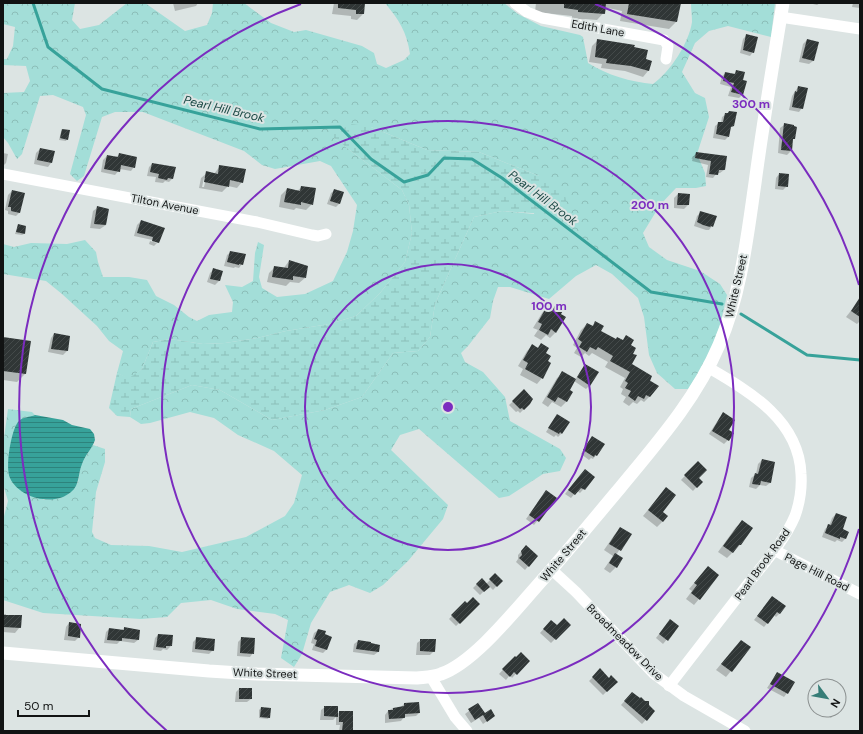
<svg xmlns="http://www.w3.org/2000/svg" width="863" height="734" font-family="'DM Sans',sans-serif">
<defs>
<pattern id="forest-crowns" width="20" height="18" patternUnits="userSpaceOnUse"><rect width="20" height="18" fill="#a3ded8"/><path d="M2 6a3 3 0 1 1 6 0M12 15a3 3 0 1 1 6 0" fill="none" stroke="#8bbeb8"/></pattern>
<pattern id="wetland-marsh" width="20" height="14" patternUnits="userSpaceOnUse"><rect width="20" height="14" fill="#a3ded8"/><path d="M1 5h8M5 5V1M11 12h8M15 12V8" fill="none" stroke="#8bbeb8"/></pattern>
<pattern id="water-rules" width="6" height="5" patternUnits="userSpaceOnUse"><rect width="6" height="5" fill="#37a29a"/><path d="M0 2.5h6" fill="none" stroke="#2d837c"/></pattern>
<pattern id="building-hatch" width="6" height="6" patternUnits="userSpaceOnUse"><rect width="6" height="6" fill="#303636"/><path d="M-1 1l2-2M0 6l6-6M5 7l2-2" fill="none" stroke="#444a4a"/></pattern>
</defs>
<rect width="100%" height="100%" fill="#dce4e3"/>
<!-- forest -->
<path fill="url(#forest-crowns)" d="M3 3H75L72 20 80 29 99 25 127 3H145L185 31 207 25 212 13 213 3H244L271 23 294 32 306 30 362 46 374 53 377 64 386 68 404 60 410 54C407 32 399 20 385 3H504L518 14 541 26 580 35 583 37 588 63C607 75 631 82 653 84 670 72 689 43 692 22 692 16 691 9 691 3H754L756 4 758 3H775L771 37 728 26 709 31 695 43 682 72 695 93 705 98 709 117 697 154 705 173 706 186 696 188H676L660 205 643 233 649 247 667 260 700 271 720 284 727 295 720 325 709 357 688 389H675L657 373 649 355 644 317 638 298 612 274 596 265 576 276 549 299 510 287H498L493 301 490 318 468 346 461 353 465 362 483 372 505 397 510 421 560 449 566 458 560 471 543 474 509 496 499 498 419 429 400 435 391 450 448 505 443 519 408 561 383 585 370 593 349 585 330 592 311 623 302 654 294 667 281 658 288 620 275 614 237 609 211 600 181 603 167 617 141 619 43 613 3 600V520L8 501 3 484V445L8 409 32 412 35 415 25 418 11 441 9 474 44 500 60 498 68 494 78 482 81 464 93 445 105 449V462L96 492 92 532 95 538 111 545 149 546 182 552 246 537 285 516 294 503 302 475 274 451 238 435 214 418 190 412 150 423 141 424 130 417 131 409 192 385 220 390 272 420 325 410 362 397 393 353 418 351 430 337 435 304 474 217 502 211 534 214 539 176 479 152 427 150 371 127 334 138 402 190 409 205 412 233 405 262 380 293 356 316 329 324 286 331 257 338 225 343 203 344 170 339 153 342 142 369 129 379 117 373 123 351 109 341 97 326 62 294 46 281 3 274V244L14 247 31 243 67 244 85 240 96 252 98 262 103 277H129L147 280 156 296 174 305 189 317 197 321 209 315 232 312 233 302 225 285 242 287 253 281 255 253 258 242 264 245 259 277 262 288 277 297 305 294 333 281 347 252 353 231 357 205 331 166 320 161 275 169 262 165 244 151 143 112H115L102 117 84 176 77 181 70 174 86 115 83 107 53 95 40 96 22 154 17 159 8 143 3 137V93L24 92 30 81 26 66 3 65V59H7L13 46 15 27 3 24Z"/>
<!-- wetland -->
<path fill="url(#wetland-marsh)" d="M352 124 371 127 427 150 479 152 539 176 565 195 568 208 563 215 502 211 474 217 435 304 430 337 418 351 393 353 362 397 325 410 272 420 220 390 192 385 131 409 130 417 117 416 109 408 117 373 129 378 142 369 153 342 170 339 203 344 225 343 257 338 286 331 329 324 356 316 380 293 405 262 412 233 409 205 402 190 334 138V133Z"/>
<!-- water -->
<path fill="url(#water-rules)" d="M35 415 63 420 72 425 90 429 94 434 95 440C92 449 85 455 82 464 78 473 80 485 71 492 54 507 19 498 10 478 5 467 11 431 18 422 22 417 30 417 35 415Z"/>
<!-- shadow -->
<g fill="#0003" fill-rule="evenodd">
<path d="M173 3H198L196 6 175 11Z"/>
<path d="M334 3H364L363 14 357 20 351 19V16L332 14Z"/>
<path d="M536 3H676L679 4 676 22 669 29 620 21 622 11 608 8 597 20 585 19 583 20 572 18V16L535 12Z"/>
<path d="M809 3H820L817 5Z"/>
<path d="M853 3H860V8L852 7Z"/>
<path d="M747 35 753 52 750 56 740 53 743 39Z"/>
<path d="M598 40 633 48 645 60 651 61 648 71 643 77 625 71 601 68 602 64 589 62 592 46Z"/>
<path d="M807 40 813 61 809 64 799 62 803 44Z"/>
<path d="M737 71 742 80V95L739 98 728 96 731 87 720 84 722 76 726 73 733 75Z"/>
<path d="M798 87 802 108 799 112 789 110 792 96Z"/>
<path d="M729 112 733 125 730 128 729 136 725 140 713 138 715 126 719 123H721L722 117Z"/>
<path d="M784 125 794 138 792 141 791 151 787 155 778 153 780 128Z"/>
<path d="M62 130 67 139 66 141 59 140 61 132Z"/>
<path d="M40 149 53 152 51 163 48 167 34 164 36 153Z"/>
<path d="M3 153 8 154 6 163 3 166Z"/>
<path d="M696 153 726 157 724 170 720 173H717L713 178 706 177 708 165 692 161 693 157Z"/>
<path d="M119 155 134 167 131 171 120 169 115 175 101 172 103 160 107 156 116 157Z"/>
<path d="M152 164 173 178 169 182 165 181 163 183 155 182 156 177 147 176 149 167Z"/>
<path d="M220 166 242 182 237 188 228 186 222 192 199 188 201 178 207 173 214 174ZM204 178H206L204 187H202Z"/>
<path d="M779 174 787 186 783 190 775 189 776 178Z"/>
<path d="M302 187 312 204 306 210 296 208 294 210 279 207 281 195 287 189 297 191Z"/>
<path d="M335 190 339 204 336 207 327 204 331 193Z"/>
<path d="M12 191 20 212 16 216 8 214V211L5 210 8 195Z"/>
<path d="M678 194 689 195 688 205 684 209 674 208V198Z"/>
<path d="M97 208 106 225 100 229 90 228 93 211Z"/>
<path d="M701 212 712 226 709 230H706L694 226 697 216Z"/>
<path d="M141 221 158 242 157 243V241L134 236 137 225Z"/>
<path d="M18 225 24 234 22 235 15 234Z"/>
<path d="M150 241 157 243 154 246 149 244Z"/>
<path d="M231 252 242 264 239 268 235 267 234 268 224 266 227 255Z"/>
<path d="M289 261 305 278 299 283 290 282 286 286 267 282 269 273 275 267 283 269Z"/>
<path d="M214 269 222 272 219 281 215 285 207 282 210 273Z"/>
<path d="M857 303 860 306V321L857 324 846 317Z"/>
<path d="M556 305 560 314 556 332 550 338 546 335 541 340 534 336 538 330 533 328 542 313 547 307 552 309Z"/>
<path d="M595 323 599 332 615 340 622 341 626 337 632 354 630 364 649 380 654 392 644 402 641 400 637 404 633 402 629 406 623 402 626 397 621 394 623 389 620 387 625 378 605 367 608 362 592 353 589 356 585 353 581 357 574 353 577 348 573 345 581 330 587 324 591 327Z"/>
<path d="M54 334 69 337 67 351 63 355 48 352 51 338Z"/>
<path d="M3 338 30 342 25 374 17 382 3 380Z"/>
<path d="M541 344 547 362 542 378 537 384 520 375 523 369 518 366 527 351 532 346 537 348Z"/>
<path d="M585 365 590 385 586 389 574 381 569 390 572 392 566 402 561 407 552 402 548 407 542 403 557 378 563 373 575 380Z"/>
<path d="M524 391 529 404 520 413 518 411 516 412 509 405Z"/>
<path d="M557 415 562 433 558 437 556 435 554 437 546 432Z"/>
<path d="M720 417 728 430V440L724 444 709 434Z"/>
<path d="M589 441 596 455 593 459 591 458 589 460 581 454Z"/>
<path d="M762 460 770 483 766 486 760 485 756 489 749 487 751 478 756 474 758 464Z"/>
<path d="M698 462 697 478 701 482 693 491 681 480Z"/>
<path d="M581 474 594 478 580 493 577 491 571 498 565 494Z"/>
<path d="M666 488 661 512 663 521 657 527 643 516Z"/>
<path d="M543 495 556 498 534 525 526 519Z"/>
<path d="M836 514 845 539 842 542 837 540 835 542 822 537 825 529 829 526 832 518Z"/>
<path d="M742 522 740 545 727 558 718 552 736 527Z"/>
<path d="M621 528 630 534 616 555V567L610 573 604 569 613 556 604 550 615 534Z"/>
<path d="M526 546 537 556 525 570 516 562 518 559V555Z"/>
<path d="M708 567 699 599 694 605 686 599 692 591 689 589Z"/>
<path d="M495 575 501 581 493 590 489 586 480 595 473 588 482 579 486 584Z"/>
<path d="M769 601 780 613 776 617 774 615 764 627 754 620Z"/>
<path d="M465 602 467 605 479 604 456 626 449 619Z"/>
<path d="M3 614H6V616L20 627 15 633 3 632Z"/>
<path d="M670 620 678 626 663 644 656 638Z"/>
<path d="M551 621 557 626 569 625 551 643 540 633Z"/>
<path d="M69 623 79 637 75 641 64 640 66 627Z"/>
<path d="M124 628 138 640 134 643 120 641 117 644 104 643 106 632 109 629 122 630Z"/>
<path d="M318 630 326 650 323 653 312 650 314 644 311 643 314 633Z"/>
<path d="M158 635 171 646 167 650 163 649 161 651 153 650 155 638Z"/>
<path d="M197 638 213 650 209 654 192 652 193 642Z"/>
<path d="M242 638 253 653 250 657 237 656 238 642Z"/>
<path d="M421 640 434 651 430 655H416L417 643Z"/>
<path d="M358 641 379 646 378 652 374 655 353 652 354 644Z"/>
<path d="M736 646 731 671 726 677 716 670Z"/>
<path d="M515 657 528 661 512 678 510 675 506 680 499 674Z"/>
<path d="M600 670 609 679 616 682 603 695 589 681Z"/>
<path d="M777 673 787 693 784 697 767 688Z"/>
<path d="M239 689 251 699 247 702H235L236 692Z"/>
<path d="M840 692 846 696 839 707V694Z"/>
<path d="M632 693 654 711 642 724 621 705Z"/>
<path d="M404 704 419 713 416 716 404 717 401 721 385 723V715L388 711 393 708H400Z"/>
<path d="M478 704 485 715 494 716 483 724 479 718 471 723 465 714Z"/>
<path d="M325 707 337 715 339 712 352 731H339L340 725H336V717L333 720H320L321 710Z"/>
<path d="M261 708 269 717 268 719 259 718V710Z"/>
<path d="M821 710H837L831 718Z"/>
</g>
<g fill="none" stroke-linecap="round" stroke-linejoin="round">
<!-- stream -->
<g stroke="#37a29a" stroke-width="3">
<path d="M33 3 48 47 102 89 260 129 340 127 371 159 404 182 428 175 444 158 472 159 502 178 651 292 722 304"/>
<path d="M741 314 807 355 860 360"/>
</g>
</g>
<!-- building -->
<g fill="url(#building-hatch)">
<path d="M338 3H365L364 14H356V10L338 8Z"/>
<path d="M564 3H606L605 14 578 12V10L564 8Z"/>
<path d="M629 3H681L677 22 627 14Z"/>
<path d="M746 34 758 37 754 53 743 50Z"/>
<path d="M597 39 635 45 634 47 648 50 646 59 652 61 649 71 631 66 606 63 607 59 595 57Z"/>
<path d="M807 39 819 42 814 61 802 58Z"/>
<path d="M736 70 745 72 743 80 747 81 743 95 731 92 734 83 723 81 725 72 735 74Z"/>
<path d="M798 86 808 88 803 109 792 107 795 91 797 92Z"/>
<path d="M729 111 737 112 734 126 731 127 729 137 716 134 718 122H723L725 113H728Z"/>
<path d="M784 123 794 125V126L797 127 795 139H793L792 151 781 150Z"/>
<path d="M62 129 70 130 68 140 60 138Z"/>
<path d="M40 148 55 151 52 163 37 160Z"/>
<path d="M696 152 727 156 725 170H719L718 175 709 174 711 161 695 158Z"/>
<path d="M119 153 137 157 135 168 121 165 120 172 104 169 107 155 118 157Z"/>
<path d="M152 163 176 167 173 179 168 178 167 180 158 178 159 174 150 172Z"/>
<path d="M219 165 246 169 243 183 230 180 229 187 204 182 206 171 218 174Z"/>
<path d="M779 173 789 174 788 187 778 186Z"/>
<path d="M301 186 316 188 313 205 301 202V205L284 202 287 188 300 191Z"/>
<path d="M334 189 344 192 340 204 330 201Z"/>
<path d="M12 190 25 193 20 213 11 211V207H8Z"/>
<path d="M678 193 690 194 689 205H677Z"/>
<path d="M97 206 109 209 106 225 94 224Z"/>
<path d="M700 211 717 216 713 227 711 226 710 227 703 225 697 222Z"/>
<path d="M141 220 165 228 159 243 152 241 153 237 137 233Z"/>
<path d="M18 224 26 226 25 234 16 232Z"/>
<path d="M230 251 246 254 243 265 239 264V265L227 262Z"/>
<path d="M289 260 308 266 306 278 293 276V280L272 277 274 266 288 268Z"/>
<path d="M213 268 223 271 220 281 210 279Z"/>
<path d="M860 297V317L851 311Z"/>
<path d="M556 304 564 309 561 314 566 317 556 333 551 329 548 335 539 330 542 324 538 322 547 306 553 309Z"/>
<path d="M595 321 604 326 601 331 616 339 617 337 623 340 626 335 634 340 631 345 636 348 633 354 637 355 632 364 652 376 650 381 649 380 659 386 650 397 646 395 644 399 638 396 635 401 628 396 631 391 625 388 628 383 625 381 630 372 610 361 613 356 598 347 596 350 590 347 587 352 579 347 582 342 578 339 587 323 593 326Z"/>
<path d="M54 333 70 336 68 351 51 349Z"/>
<path d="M3 337 31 341 26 374 3 371Z"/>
<path d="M541 343 549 348 546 353 551 356 548 361 551 363 543 379 525 369 528 363 523 360 532 344 538 348Z"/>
<path d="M585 364 599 372 590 386 577 377Z"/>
<path d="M562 371 576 379 570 390 573 392 567 402 558 397 555 402 547 397Z"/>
<path d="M524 389 533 399 530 404 524 410 522 408 520 409 512 401Z"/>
<path d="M723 412 735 420 729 430 734 433 729 441 712 431Z"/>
<path d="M557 414 570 422 562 434 560 432 559 434 548 428Z"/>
<path d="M592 436 605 444 597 456 595 455 594 457 583 450Z"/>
<path d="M762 459 775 462 771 483 761 481 760 485 752 484 755 473 758 474Z"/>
<path d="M698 461 707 470 699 478 703 482 697 488 684 475Z"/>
<path d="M585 469 595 477 585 490 581 488 575 495 568 490Z"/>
<path d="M666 487 676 495 663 512 668 516 663 522 648 510Z"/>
<path d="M546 490 557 498 539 522 529 515Z"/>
<path d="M836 513 847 517 843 529 849 532 846 539 840 537V539L825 533 828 524 831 525Z"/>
<path d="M742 520 753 528 741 545H739L733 553 723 546Z"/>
<path d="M620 527 632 534 621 551 609 544Z"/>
<path d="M526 545 538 556 529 567 519 558 522 555 521 551Z"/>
<path d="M615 553 623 558 617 568 609 563Z"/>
<path d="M708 566 719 575 700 600 691 593 697 585 694 583Z"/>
<path d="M495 573 503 581 497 587 489 579Z"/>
<path d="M482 578 490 587 484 592 476 584Z"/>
<path d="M772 596 786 606 780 614 777 612 768 624 757 616Z"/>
<path d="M473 597 480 604 460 624 451 615 465 601 467 603Z"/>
<path d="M3 615H22L21 628 3 627Z"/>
<path d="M564 618 571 625 556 640 543 629 551 620 557 625Z"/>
<path d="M670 619 679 626 668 641 659 634Z"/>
<path d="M69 622 81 624 80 638 68 636Z"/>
<path d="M124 627 140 630 139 640 122 638V641L107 640 109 628 124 630Z"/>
<path d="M318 629 326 631 325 634 332 637 327 650 315 646 317 640 314 639Z"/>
<path d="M158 634 173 635 172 646H166V648L156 647Z"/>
<path d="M196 637 215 639 214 651 195 649Z"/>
<path d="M241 637 255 638 254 654 240 653Z"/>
<path d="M420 639H436L435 652 420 651Z"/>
<path d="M358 640 371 642V643L380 645 379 652 356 649Z"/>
<path d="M741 640 751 647 732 672 721 664Z"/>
<path d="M521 652 530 661 517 675 514 672 510 677 502 669 515 656 516 657Z"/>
<path d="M600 668 609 678 611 675 618 682 607 692 592 677Z"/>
<path d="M777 672 795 682 788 694 770 684Z"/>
<rect x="239" y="688" width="13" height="11"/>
<path d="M632 692 640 698 641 697 645 701H649V705L655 711 647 721 624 701Z"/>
<path d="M419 702 420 713 405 714V718L389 719 388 710H393V708L404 706V703Z"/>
<path d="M478 703 485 713 491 709 495 716 487 722 483 715 475 720 468 709Z"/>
<path d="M324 706H338V717L324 716Z"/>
<path d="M261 707 271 708 270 718 260 717Z"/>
<path d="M339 711H353V731H342L343 722H339Z"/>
</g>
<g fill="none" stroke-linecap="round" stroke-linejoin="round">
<!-- minor -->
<g stroke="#fff" stroke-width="11">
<path d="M515 3 527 12 542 18 664 40 668 46 666 59"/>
<path d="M780 17 860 29"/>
<path d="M3 174 257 222 312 235 318 236 326 234"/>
<path d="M774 550 860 594"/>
<path d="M552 570 576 592 653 673 684 696 745 731"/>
<path d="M431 677 455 717 467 731"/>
<path d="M669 686C695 652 721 619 747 585 764 563 784 542 795 516 800 502 802 489 801 474 799 421 751 392 709 368"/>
</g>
<!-- tertiary -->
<path stroke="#fff" stroke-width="13" d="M3 653 209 671 257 674 417 678C426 677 433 677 441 674 473 663 513 613 536 587 565 555 592 521 620 488 657 443 696 399 719 345 741 294 747 238 755 183 763 123 773 63 783 3"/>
</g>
<!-- distance rings -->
<g fill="none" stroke="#7b2cbf" stroke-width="2">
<circle cx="448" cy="407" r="143"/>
<circle cx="448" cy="407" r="286"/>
<path d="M859 529A429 429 0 0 1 729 731M167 731A429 429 0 0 1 301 4M595 4A429 429 0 0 1 859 285"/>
</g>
<g text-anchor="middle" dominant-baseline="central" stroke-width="4" stroke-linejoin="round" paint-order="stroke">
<!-- street labels -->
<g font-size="11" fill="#111313" stroke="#dce4e3">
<text transform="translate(598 28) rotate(10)">Edith Lane</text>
<text transform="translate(165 204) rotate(11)">Tilton Avenue</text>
<text transform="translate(736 286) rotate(-77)">White Street</text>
<text transform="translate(563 555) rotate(-50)">White Street</text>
<text transform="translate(762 564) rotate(-54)">Pearl Brook Road</text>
<text transform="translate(817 572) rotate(27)">Page Hill Road</text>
<text transform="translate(625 642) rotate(45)">Broadmeadow Drive</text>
<text transform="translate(265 673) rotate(2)">White Street</text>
</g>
<!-- water labels -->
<g font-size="12" font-style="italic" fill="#1b4945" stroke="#dce4e3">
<text transform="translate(224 109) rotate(13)">Pearl Hill Brook</text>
<text transform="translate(543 198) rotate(37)">Pearl Hill Brook</text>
</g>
</g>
<circle cx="448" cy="407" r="6" fill="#7b2cbf" stroke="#dce4e3" stroke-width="2"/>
<g font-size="12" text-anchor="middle" font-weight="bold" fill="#7b2cbf" stroke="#dce4e3" stroke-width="4" stroke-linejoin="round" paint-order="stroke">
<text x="751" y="108">300 m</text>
<text x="650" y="209">200 m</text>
<text x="549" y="310">100 m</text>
</g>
<!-- border -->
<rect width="863" height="734" fill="none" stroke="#111313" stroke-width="8"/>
<!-- north arrow -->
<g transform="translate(827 698) rotate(122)"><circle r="19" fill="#dce4e3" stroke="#8b9090"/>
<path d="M0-3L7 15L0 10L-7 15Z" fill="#367d77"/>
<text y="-6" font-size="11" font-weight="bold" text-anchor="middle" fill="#111313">N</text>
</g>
<!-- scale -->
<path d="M18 710v6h71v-6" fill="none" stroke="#111313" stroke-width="2"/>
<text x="24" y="710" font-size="12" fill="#111313" stroke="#dce4e3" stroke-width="3" paint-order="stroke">50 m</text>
</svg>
